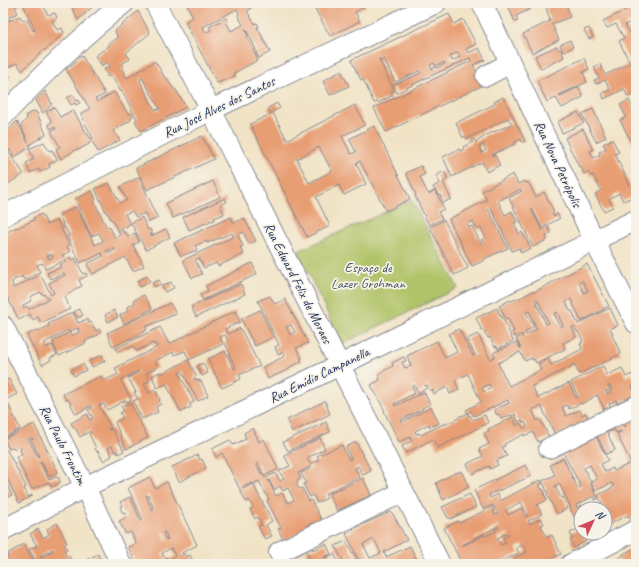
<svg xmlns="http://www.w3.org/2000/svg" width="639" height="567" font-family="Caveat,sans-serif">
<rect width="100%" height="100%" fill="#f7f3e8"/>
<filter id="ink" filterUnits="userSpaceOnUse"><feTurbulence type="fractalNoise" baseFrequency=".025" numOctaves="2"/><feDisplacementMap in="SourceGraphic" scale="8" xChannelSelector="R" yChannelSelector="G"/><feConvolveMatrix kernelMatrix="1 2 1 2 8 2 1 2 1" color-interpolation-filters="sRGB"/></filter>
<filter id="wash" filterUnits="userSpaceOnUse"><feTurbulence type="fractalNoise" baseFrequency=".012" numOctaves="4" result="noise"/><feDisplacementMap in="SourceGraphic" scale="16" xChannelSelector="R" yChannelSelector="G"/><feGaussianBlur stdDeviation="0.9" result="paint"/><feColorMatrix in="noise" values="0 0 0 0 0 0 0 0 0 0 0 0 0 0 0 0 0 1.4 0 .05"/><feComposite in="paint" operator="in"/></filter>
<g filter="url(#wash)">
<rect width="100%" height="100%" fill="#f1e3c6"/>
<!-- green -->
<path fill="#b1c367" stroke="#667962" d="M412 200 458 288 342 344 298 251Z"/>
<g id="blocks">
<!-- building -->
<g fill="#e89e73" fill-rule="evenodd">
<path d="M3 3H23L15 7 18 13 9 17 10 19 9 20V21L20 16 23 21 27 19 33 31 35 30 23 4 25 3H42L48 15 55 13 57 18 52 21 57 30 62 28 64 33 45 50V49L22 71 17 63 5 69 10 77 4 81 8 87 3 92V57H4L3 30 7 28 3 20Z"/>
<path d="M70 3H97L78 20Z"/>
<path d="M186 3H248L251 9 247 11 255 24 257 23 259 27H257L270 52 259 58 256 53 257 52 246 29H245L248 36 247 37 258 60 234 73 235 76 217 83 185 22 193 17ZM237 9 239 14 238 15 243 25 231 31 226 22 228 21 226 18 209 27 211 30 205 33 203 27 235 10Z"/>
<path d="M315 3H364L366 6 355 12 360 21 330 36 313 5 315 4Z"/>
<path d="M507 3H527L530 9 516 16 518 21 515 22Z"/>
<path d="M545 3H566L570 17 552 24 559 40 532 53 523 34 550 21Z"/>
<path d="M632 7 636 16V19L625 25 630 33 635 31 636 33V93L628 97 624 89 604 99 602 93 610 90 605 80 596 84 594 80 599 78 594 67 600 64 605 75 630 63 619 41 624 38 616 24 607 28 603 21Z"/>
<path d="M138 11 150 33 126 53 130 59 121 64 124 68 122 69 127 78 155 61 165 78H167L172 87H173L175 90H176L186 107 141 131 135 121 137 119 122 91 121 92 111 75 108 77 104 69 110 67 107 62 102 66 95 56 109 46 108 44 118 38 115 31ZM142 78 148 88 160 109 158 110 157 109 155 110 140 81 141 80 140 79Z"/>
<path d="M449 14 454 24 463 19 476 44 466 49 468 53 479 48 485 60 473 65 483 85 386 132 374 108 471 61 470 58 424 79 397 93 393 85 421 73 419 71 395 82 384 59 381 61 380 59H379L394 91 391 92 393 95 378 103V102L374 103 363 79 361 80 351 60ZM458 52 460 57 452 61 450 56ZM444 62 445 64 437 68 436 67 432 69 430 65 434 63 436 66Z"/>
<path d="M589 28 593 37 589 39 584 30Z"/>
<path d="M570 40 573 47 563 52 560 45Z"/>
<path d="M557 46 559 50H561L564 57 541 69 535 56Z"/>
<path d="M82 56 105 94 95 99 97 102 114 92 128 114 131 113 133 117 130 119 131 120 113 131 120 140 98 152 92 141 89 143V144L78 150 77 149 61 159 56 149 60 147 51 131 56 129 55 127 51 129 48 124 52 122 46 112 54 107 60 117 73 110 86 133H87L91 139 93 138 82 118H83L81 114 90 109 66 69Z"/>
<path d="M584 58 589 69 583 72 587 82 559 95 560 96 579 87 583 97 562 108 556 98 547 102 537 81Z"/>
<path d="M341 71 349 86 330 95 323 81Z"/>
<path d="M45 91 52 104 43 113 36 100Z"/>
<path d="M73 95 77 101 79 100 80 103 76 105 75 103 71 105 67 98Z"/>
<path d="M503 97 525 141 522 142 521 139 515 142V144L493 154V156L495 155 500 165 487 172 482 162 452 177 443 157 459 149 460 151 464 149 463 147 473 142 472 140 474 139 476 142 484 137V136L512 124 508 118 467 139 465 136 463 138 456 123 495 104 494 102ZM483 144 486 150 482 153 479 147Z"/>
<path d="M629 100 636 114V126L635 127 636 129V151L620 120 626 117 620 105Z"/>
<path d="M277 103 280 108 270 113 268 108Z"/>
<path d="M355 105 365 125 342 136 351 154 356 152 349 139 374 126 410 199 386 211 360 161 356 163 366 184 344 195 339 185 316 197 330 226 307 237 250 124 273 113 287 140ZM319 147 332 171 309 183 297 159Z"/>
<path d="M593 109 606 137 596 142 582 114Z"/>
<path d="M35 111 37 113 46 134 29 145 30 147 15 157 10 150 8 151 24 174 3 187V136L17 121 28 142 21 125 27 119 26 115Z"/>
<path d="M578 112 584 123 562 133 557 122Z"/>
<path d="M583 129 593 150 590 151 593 158 600 155 599 152 606 149 603 144 612 139 619 152 615 154 635 196 623 201 619 193 609 199 613 207 604 211 595 194 601 190 597 183 593 175 591 176 588 172 584 174 582 171H583L581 166 579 167 565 138Z"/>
<path d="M202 136 214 159 147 190 136 168Z"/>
<path d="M44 142 49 151 52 150 57 160 49 164 50 167 40 172 39 169 30 173 26 163 34 159 29 149Z"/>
<path d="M421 166 425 174 420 177 426 190 429 194 435 190 444 209 438 212 442 219 429 225 415 196 416 195 406 173Z"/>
<path d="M444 171 448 179 443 182 451 199 443 203 440 195H439L436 191H435L433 187 440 183 436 176Z"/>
<path d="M513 174 518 184 524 181 525 183 528 182 536 197 544 192 554 212 552 213 554 216 557 214 560 218 542 228 532 209H531L542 230 548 227 551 233 546 236 547 240 533 247 509 198 522 191 521 189 498 201 505 215 512 211 517 222 514 223 519 234 522 232 531 248 521 253 519 248 512 251 491 208 488 209 508 248 484 259 485 260 472 266 449 219 487 200 482 191ZM473 221 477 230 481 228 486 238 481 240 483 243 481 244 472 226 469 227 467 224Z"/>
<path d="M139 177 152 205 151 206 158 218 149 222 144 213 136 217 132 211 125 214 130 224 124 228 123 226 117 230 112 219 111 220 108 213 107 214 95 189 109 183 120 203 127 200 120 187Z"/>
<path d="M213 181 220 197 173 218 166 203Z"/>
<path d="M92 191 96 200 94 201 107 228 110 227 115 238 120 235 118 231 122 229 124 233 126 232 128 237 135 233 139 242 133 245 144 266 133 271 125 257 93 274 87 264 103 256 102 253 86 261V260L80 263 67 236 69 235 65 227 63 228 62 224 63 223 59 215 76 207 95 245 103 241 99 233 91 236 75 199ZM114 248 115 250 108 254 106 251Z"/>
<path d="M225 198 227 202 220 205 224 214 214 218 215 220 212 221 210 220 209 222 207 224 206 223 189 230 183 217Z"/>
<path d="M42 214 47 225 57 220 69 245 67 246 70 252 62 255 65 260 46 269 42 263 37 265 40 272 24 280 22 276 14 280 12 282 13 285 12 286 13 288 40 275 41 276 51 295 54 293 49 283 65 275 64 273 50 279 47 273 61 267 60 265 66 262 65 260 70 257 71 260 75 258 83 274 86 273 87 276 79 280 82 286 75 289V290L65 297 70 309 41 323 38 317 33 320 30 314 19 320 3 289V234L17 227V228L34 220 33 218ZM52 254 53 257 49 259 47 256ZM40 292 43 295 44 294 46 297 48 296 49 299 29 309 27 306 24 308 23 305 31 301 30 297Z"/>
<path d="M142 217 148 230 150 229 152 234 150 235 151 236 166 229 170 237 146 250 131 223Z"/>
<path d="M231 217 234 223 244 218 256 241 249 244 243 232 238 235 243 246 240 247 244 254 218 266 216 263 204 268 199 258 195 260 202 274 192 278 183 260 233 237 232 233 207 243 206 241 195 246 197 250 181 256 174 243Z"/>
<path d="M444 220 468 268 454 275 430 227Z"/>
<path d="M252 263 257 274 203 300 200 295 208 291 206 286Z"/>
<path d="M587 264 609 306 603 309V310L581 321 571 299 566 302 570 311H572L578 324 610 308 618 325 610 329 613 334 612 335 621 354 579 374 574 364 572 365V366L532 386 538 398 569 383 576 398 578 397 571 382 603 366 607 375 622 368 626 377 632 374 636 385 632 387 636 395V397L627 402 626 399 617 404 616 400 609 404 611 409 606 412 597 395 591 398V399L581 404V403L569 409 567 405 562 407 566 416 580 410 582 415 586 413 589 420 556 436 541 406 532 410 537 421 540 419 549 437 538 442 533 432 524 436V434L504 444 505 446 502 447 507 456 496 461 498 465 490 469 489 466 472 474 467 464 483 456 479 449 489 444 484 433 489 431 488 429 513 417 516 425 520 423 523 428 527 427 525 422 523 423 522 420 518 422 515 414 511 416 510 415 501 419 499 414 497 415 494 410 509 403 508 400 474 416 471 411 468 413 466 410 481 402 468 374 455 380 459 390 450 394 447 387 434 394 432 389 430 391 427 385 425 386 427 388 418 393 414 385 412 386 415 393 394 404 395 406 424 392 430 404 422 408 423 409 401 420 402 422 431 407 439 423 430 427 429 424 415 431 416 434 419 433 421 435 443 424V425L459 418V417L461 415 462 416 468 413V416L470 415 473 420 485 415 488 423 437 448 433 439 406 453 402 446 412 441 410 437 399 442 384 411H385L371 385 380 380 378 374 393 366 392 363 404 357 406 361 402 362 405 368 411 366 407 356 437 341 445 358 457 352 449 334 459 329 473 356 475 355 467 339 478 334 490 359 495 357 493 353 517 342 520 348H521L516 339 523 336 522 334 515 337 512 332 514 331 508 318 506 319 499 306 510 300 511 301 522 297 533 291 534 292ZM583 281 588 291 584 293 579 283ZM537 299 549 323 546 324 535 300ZM529 311 537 329 526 335 525 332 534 327 526 312ZM557 312 563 326 561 327 554 314ZM574 326 577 332 578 331 583 341 581 342 582 344H580L582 349 551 365 548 359 538 364 541 370 509 386 498 363 520 352 525 361 532 358V360L534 359 536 363 565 349 563 343 576 337 572 327ZM489 384 491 388 484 392 482 388ZM610 385 612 391 607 394 606 391 610 390 608 386Z"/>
<path d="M147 276 150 282 140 287 137 281Z"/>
<path d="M159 280 161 284 155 287 152 283Z"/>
<path d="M171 282 174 288 165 292 162 286Z"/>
<path d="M241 284 245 294 196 317 191 307Z"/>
<path d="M144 295 152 309 124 324 120 315 128 311 127 307 135 303 134 300Z"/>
<path d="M270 296 275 304 285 299 308 343 296 348 302 358 300 359 302 361 290 367 291 368 268 379 263 367 285 356 283 352 278 355 275 347 279 345 258 301ZM291 325 295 332 290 335 286 327Z"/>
<path d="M170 303 176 314 145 327 147 330 113 347 107 333Z"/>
<path d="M497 308 501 317 502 316 513 341 498 349 497 346 495 347 490 337 488 338 484 331H482L476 318Z"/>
<path d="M79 309 83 315 78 318 74 312Z"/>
<path d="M114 310 118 317 108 322 105 315Z"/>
<path d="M260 310 273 337 255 346 241 319Z"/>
<path d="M235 311 240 322 225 329 228 334 240 328 260 366 239 375 241 379 222 388 208 359 225 351 234 369 236 368 229 354H230L225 343 228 341 225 335 220 337 223 344 189 360 185 351 174 355 173 352 155 361 158 367 146 373 150 381 144 384 149 393 155 390 160 399 159 400 161 404 156 407 158 412 142 419 133 401 138 399 134 392H136L128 378 139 372 138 371 121 380 131 400 127 402 126 400 107 410 104 404 101 405 100 404 99 405 111 428 108 429 109 430 112 429 124 451 118 454 117 451 115 452 112 446 108 448 112 456 103 461 98 451 97 452 95 448H96L89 434 91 433 90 431 80 437 75 427 74 428 71 423 87 414 90 420 93 418 88 410 92 408 91 406 76 414 68 399 66 400 63 394 101 376 104 381 118 374 115 368 157 347 156 344 154 345 153 343 136 351 133 346 127 349V348L118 352 115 349 160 327 169 344Z"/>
<path d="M73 312 78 323 87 319 89 323 91 322 96 331 99 329 101 332 98 334V335L85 341 86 343 59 356 53 344H54L53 341 70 332 71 336 79 332 78 328 69 332 68 330 44 343 45 345H43L45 348 52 345 57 355 50 358 51 360 42 365 27 335 37 330 38 331 49 326 48 324Z"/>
<path d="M102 355 105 361 92 367 89 361Z"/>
<path d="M188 360 196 375 194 379 201 381 208 396 198 401 182 371 179 373 194 402 190 404 191 407 181 412 166 384 157 388 152 376 160 372 161 374Z"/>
<path d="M203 363 208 373 202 376 197 366Z"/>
<path d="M83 364 86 370 74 376 71 370Z"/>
<path d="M9 379 17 394 3 401V382Z"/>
<path d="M325 401 330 414 292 432 287 420 300 414V413Z"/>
<path d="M7 402 20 429 3 438V404Z"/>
<path d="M130 403 148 438 126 449 115 422 123 418 120 413 124 411 121 406Z"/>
<path d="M636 417V451L632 453 636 461V487L634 488 636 492V516L630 519 628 515 610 524 608 519 610 518 606 511H605V509H604L601 504 602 503 598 495 614 487 612 483 595 491 591 482 597 479 590 465 584 468 591 482 590 483 598 499 595 500 594 496 576 505 577 508 581 505 583 509H581V531L570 508H571L559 483 555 486 561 498 563 497 568 508 557 514 547 494 548 493 542 481 555 475 550 465 563 458 578 489 581 487 563 452 578 441 580 445 596 437 608 460 601 464 605 472 613 468 614 471 631 463 617 434 621 432V431L616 433 615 430 607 432 615 450 606 454 596 434 620 421 624 427 626 426 624 422Z"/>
<path d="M326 422 330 432 288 451 283 442Z"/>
<path d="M34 424 58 472 49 477 41 461 40 462 49 480 56 477 59 478 60 483 51 487 49 482 32 489 16 457 22 454 20 450 21 449 20 447 15 449 13 447 9 449 4 439ZM32 438 33 439 31 440 39 456 38 457 28 439Z"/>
<path d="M253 428 259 442 264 439 278 469 264 476 258 463 256 464 262 475H264L265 478 275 473 280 481 284 479 279 471 290 466 284 455 320 438 325 449 307 458 310 464 319 460 317 456 342 445 349 460 351 459 346 447 356 442 371 471 363 475 358 466 355 468 360 477 325 494 327 498 317 503 313 495 310 497 303 484 306 483 301 473 312 468 311 466 298 473 301 479 297 481 298 483 296 484 299 489 302 488 309 501 311 500 322 521 316 524 315 522 308 525 309 527 284 541 278 529 281 528 267 501 269 500 259 481 253 484 272 521 266 525 272 536 265 539 258 526 262 525 258 517 255 519 250 509 253 508 249 500 246 502 222 453 216 457 212 449 230 440 233 445 246 439 244 433ZM268 480H269L274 490 280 486 281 489H282L283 491 288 488 294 500 288 503 282 493 276 496ZM252 483 253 484 243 489V487Z"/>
<path d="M7 450 26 487 24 488 28 497 32 495V496L19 503 3 470V452Z"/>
<path d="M198 455 200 460 202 459 206 468 179 482 172 467Z"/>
<path d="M526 465 531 476 496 492V491L489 495 490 498 498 494 500 501 540 480 542 484 539 485 542 490 543 489 545 493 544 494 547 500 537 505 542 514 528 521 530 524 541 518 544 524 541 525 547 538 552 535 561 554 548 560 549 562 544 564H516L514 558 527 552 523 545 516 548 519 553 497 564H462L444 528 458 521 459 523 492 507 495 515 498 514 493 505 483 509 474 490ZM521 502 528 516 526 517 522 508 508 515 506 510ZM498 526 499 528 495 529 496 531 485 536 484 535 462 546V545L474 540 473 539ZM508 533 509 535 503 538 506 543 501 545 497 538Z"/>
<path d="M461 471 469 487 443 500 436 483 457 472V473Z"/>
<path d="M3 477 12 495 3 499Z"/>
<path d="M150 477 155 488 167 482 197 545 182 553 183 555 185 554 187 557 190 555 192 559 189 560 191 564H160L175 556 171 548 162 553 163 556H165L167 558 155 564H136L133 557 128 547 136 544 131 532 126 534 119 521 127 517 125 513 123 514 120 507 122 506 120 502 130 497 141 521 143 520 128 488ZM148 495 154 509 152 510 146 496ZM165 532 168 539 166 540 163 533Z"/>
<path d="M363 478 371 495 337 511 329 494Z"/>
<path d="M470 494 476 507 450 519 449 517 448 518 442 507Z"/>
<path d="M593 505 595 509H585Z"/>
<path d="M390 512H391L393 514 407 540 384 552 386 557 410 546 419 564H379L378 561 373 564H361L346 534 354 530 353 529ZM374 539 381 553 370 558 363 544Z"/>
<path d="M57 523 67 543 64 545 67 549 64 551 67 557 69 556 72 562 68 564H3V560L8 557 7 554 24 544 32 559 34 558 29 549 37 546 30 534 38 529 43 538 49 534 47 529ZM53 549 54 550 41 558 40 556Z"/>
<path d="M580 528 581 533H582L586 541 574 548 570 540 573 539 570 533Z"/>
<path d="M586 533H599L589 538Z"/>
<path d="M346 541 352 553 353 552 359 564H345L335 546Z"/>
<path d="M326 544 331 554 324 557 325 558 334 554 339 564H312L306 551 312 548 313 550Z"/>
<path d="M635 548 636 564H619V562L620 561 618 558 624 555 623 554Z"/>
<path d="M98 554 102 564H81L86 561V560Z"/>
</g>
</g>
</g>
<g filter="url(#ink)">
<use href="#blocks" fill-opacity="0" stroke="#868992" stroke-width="1"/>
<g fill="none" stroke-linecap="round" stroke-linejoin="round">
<defs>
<g id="minor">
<path d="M155 3 211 110 440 564"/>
<path d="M482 3 594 240 636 323"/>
<path d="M486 76 510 63"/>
<path d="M3 116C41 76 80 37 124 3"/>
<path d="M3 216 211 110 436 3"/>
<path d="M3 326 85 487 121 564"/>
<path d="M549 448 636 406"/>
<path d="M3 530 85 487 340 365 636 220"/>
<path d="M279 552 403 492"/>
<path d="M571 564 636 530"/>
</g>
</defs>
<!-- minor casing -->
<use href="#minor" stroke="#868992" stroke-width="22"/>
<!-- minor -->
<use href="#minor" stroke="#fff" stroke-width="20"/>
</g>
</g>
<g text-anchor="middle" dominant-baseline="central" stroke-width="3.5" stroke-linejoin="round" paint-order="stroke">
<!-- street labels -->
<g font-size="14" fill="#1b2f5e" stroke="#f7f3e8">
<text transform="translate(219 107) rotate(-26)">Rua José Alves dos Santos</text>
<text transform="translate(558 164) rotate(65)">Rua Nova Petrópolis</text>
<text transform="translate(298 283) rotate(63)">Rua Edward Felix de Moraes</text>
<text transform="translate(319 375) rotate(-26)">Rua Emídio Campanella</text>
<text transform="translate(63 445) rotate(63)">Rua Paulo Frontim</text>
</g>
<!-- park labels -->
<g font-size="14" fill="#405460" stroke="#f7f3e8">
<text x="368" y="267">Espaço de<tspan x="368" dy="16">Lazer Grohman</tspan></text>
</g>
</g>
<!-- margin -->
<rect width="639" height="567" fill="none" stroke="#f7f3e8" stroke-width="16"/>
<!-- north arrow -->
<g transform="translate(593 521) rotate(46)"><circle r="19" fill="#f7f3e8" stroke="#9fa5b1"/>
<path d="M0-3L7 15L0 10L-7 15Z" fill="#d1495b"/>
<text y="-6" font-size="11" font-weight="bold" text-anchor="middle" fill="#1b2f5e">N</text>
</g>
</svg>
